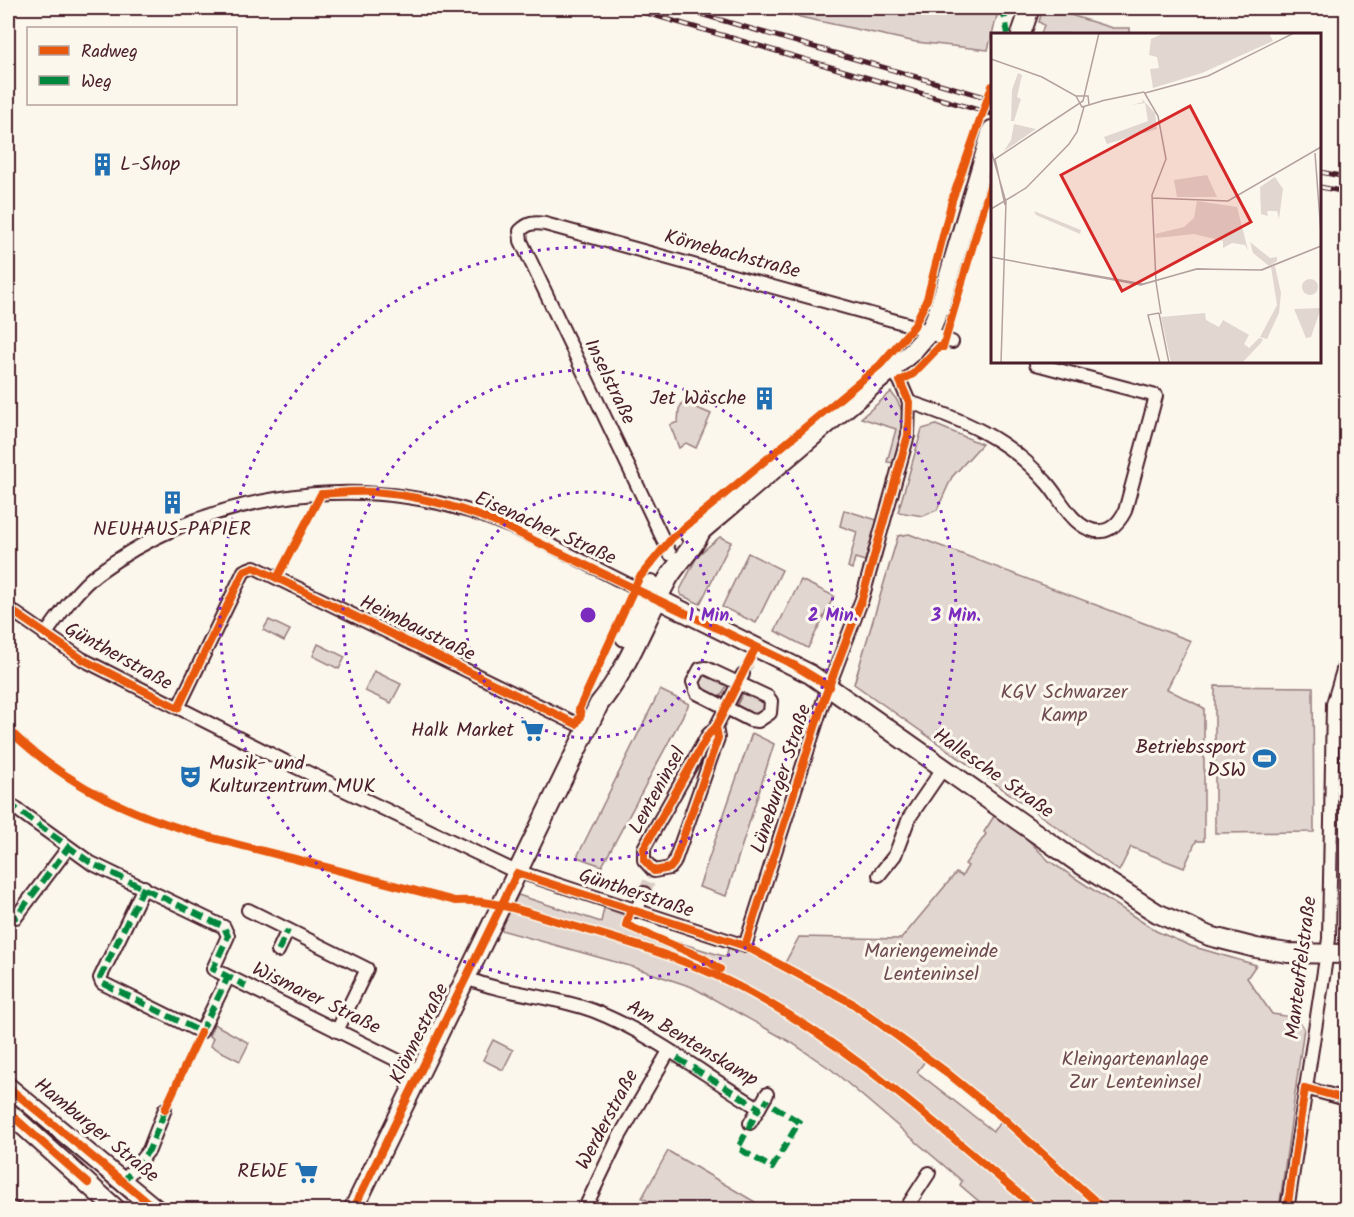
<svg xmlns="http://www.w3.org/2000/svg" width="1354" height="1217" font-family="Kalam,sans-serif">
<rect width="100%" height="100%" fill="#fbf7ec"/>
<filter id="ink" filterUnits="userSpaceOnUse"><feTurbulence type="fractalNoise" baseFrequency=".0167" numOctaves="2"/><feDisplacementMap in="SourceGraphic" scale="12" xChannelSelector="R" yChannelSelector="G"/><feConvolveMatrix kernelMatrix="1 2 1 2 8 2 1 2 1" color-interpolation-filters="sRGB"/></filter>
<g filter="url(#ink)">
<!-- green -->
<g fill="#e2d7d0" stroke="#967b7e" stroke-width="1.5" fill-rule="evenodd">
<path d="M758 8H999L988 50 916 42Z"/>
<path d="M1043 8H1065L1064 13 1112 28H1130V33L1041 34 1044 25 1039 22Z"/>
<path d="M891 392C912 417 902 435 894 463L887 462 896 429 861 418Z"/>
<path d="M683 402 711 414 696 448 686 443 679 448 670 425 678 422 679 409Z"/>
<path d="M936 425 982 444 952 477 937 510 923 516 898 512 922 429Z"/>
<path d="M844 510 877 520 865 561 855 558 852 569 848 567 857 532 840 526Z"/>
<path d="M909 534 1191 641 1167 689 1204 708V841H1196L1184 868 1131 847 1119 871 854 684 898 536Z"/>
<path d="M720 537 731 542 700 604 681 595 680 590 698 555Z"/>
<path d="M748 553 782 570 756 623 722 607Z"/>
<path d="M801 580 834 596 808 648 775 631Z"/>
<path d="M269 620 290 630 284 641 263 630Z"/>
<path d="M318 644 345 657 339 669 313 656Z"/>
<path d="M374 671 401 684 391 703 365 691Z"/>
<path d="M703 672 729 681 719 700 698 688 699 676Z"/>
<path d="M1215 686 1313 687 1314 832 1215 833Z"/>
<path d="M745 689 768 705 758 718 736 707Z"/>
<path d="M660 690 689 704 602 866 577 857Z"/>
<path d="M752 733 774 744 726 896 699 887Z"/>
<path d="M998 810 1049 861 1156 931 1191 946 1256 965 1247 978 1272 1014C1285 1016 1297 1016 1304 1028L1279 1209H988L960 1185 962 1181 832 1070 792 1043 692 987 630 966 501 930 518 895 601 922 604 908 627 916 625 926 726 957 729 945C772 956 812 983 849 1006L860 1003 785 963 799 937 901 939 956 873 962 876 968 866 965 864 986 834 984 832ZM930 1054 1002 1111 1001 1122 993 1131 917 1072Z"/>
<path d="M214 1024 249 1043 240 1061 210 1046 213 1038 209 1036Z"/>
<path d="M493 1040 513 1050 503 1070 483 1060Z"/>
<path d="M668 1151 767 1209H665L642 1198Z"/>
</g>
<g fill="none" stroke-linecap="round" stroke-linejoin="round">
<!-- street-tunnel -->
<g stroke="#d8ccc5" stroke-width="12" stroke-dasharray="12 6" stroke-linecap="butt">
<path d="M743 674 751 658"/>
<path d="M644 893 651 877"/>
</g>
<defs>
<g id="street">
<path d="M909 402C962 419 1009 439 1046 482 1059 496 1070 522 1089 529 1106 536 1118 525 1125 511L1156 396 1036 364"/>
<path d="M670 554 521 241 520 231C528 223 534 222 545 224L914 326 952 342"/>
<path d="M8 608 82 659 296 767 510 869 745 946 824 699 862 599 908 435 909 402 900 381 892 370"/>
<path d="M45 635C60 614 78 588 98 573 203 496 344 473 469 511 526 529 591 567 646 593"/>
<path d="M1346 646V650"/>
<path d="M706 668 768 697 771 701 770 713 758 721 750 720 697 693 693 682 700 669Z"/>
<path d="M178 708 244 571 254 567 587 729"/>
<path d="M716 727 718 738 674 863 670 868 654 871 644 860V848L708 735 716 727 743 674"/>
<path d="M8 803 91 863 224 927 228 936 213 969 419 1071"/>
<path d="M879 875 895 855 909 818 944 767"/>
<path d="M144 887 100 978 102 983 201 1032 228 977"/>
<path d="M8 910 16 917 68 848"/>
<path d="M248 910 367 969 337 1031"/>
<path d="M636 911 644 893"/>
<path d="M278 951 288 930"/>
<path d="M466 978C507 995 552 995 594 1011 653 1034 704 1075 759 1108L750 1123"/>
<path d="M1305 1088 1346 1099"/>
<path d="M759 1108 767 1094"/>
<path d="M122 1183 149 1150 165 1109"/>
<path d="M8 1207 16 1210"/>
<path d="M584 1210 618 1139 669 1051"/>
<path d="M905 1210 929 1173"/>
<path d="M1287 1210 1329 939 1333 704 1346 660"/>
</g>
<g id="secondary">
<path d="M1021 34 1030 8"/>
<path d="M690 535 701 531 912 352 930 331 939 309 992 130"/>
<path d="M646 593 810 674 1077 862 1157 913 1209 936 1256 948 1288 953 1346 954"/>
<path d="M625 637 651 584"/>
<path d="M8 1087 157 1210"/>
<path d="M8 1112 117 1210"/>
<path d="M353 1210 599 704C628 670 646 617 669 577 679 561 694 548 701 531"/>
</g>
</defs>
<!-- street casing -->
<use href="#street" stroke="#4a1f2b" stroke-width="16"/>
<!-- secondary casing -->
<use href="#secondary" stroke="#4a1f2b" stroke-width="22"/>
<!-- street -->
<use href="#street" stroke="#fbf7ec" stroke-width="12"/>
<!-- secondary -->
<use href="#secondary" stroke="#fbf7ec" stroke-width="18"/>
<!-- tram -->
<path stroke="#4a1f2b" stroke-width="1.5" d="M8 1098 140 1210"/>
<defs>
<g id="rail">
<path d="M629 8 992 114"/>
<path d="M680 8 992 99"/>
<path d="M1320 172 1346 177"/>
<path d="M1320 187 1346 192"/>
</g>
</defs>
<!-- rail casing -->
<use href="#rail" stroke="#4a1f2b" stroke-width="5"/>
<!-- rail -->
<use href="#rail" stroke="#fbf7ec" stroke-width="3" stroke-dasharray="9" stroke-linecap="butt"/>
<!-- quiet -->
<g stroke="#00873e" stroke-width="6" stroke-dasharray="12 6" stroke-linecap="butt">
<path d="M999 8 1005 18 1008 34"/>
<path d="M8 803 91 863 224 927 228 936 213 969 246 986"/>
<path d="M144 887 100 978 102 983 201 1032 228 977"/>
<path d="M8 910 16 917 68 848"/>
<path d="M278 951 288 930"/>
<path d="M677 1058 759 1108 738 1148 772 1168 799 1122 764 1100"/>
<path d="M122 1183 149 1150 167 1106"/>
</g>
<defs>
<g id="cycleway">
<path d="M277 578 321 494C338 493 355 491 372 492 416 495 461 507 502 525L794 665 830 687"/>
<path d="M8 608 82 659 178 708 244 571 254 567 576 724 581 715 579 709 639 578 672 538 880 365 914 326 927 299 952 200 992 86"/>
<path d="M716 727 718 738 674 863 670 868 654 871 644 860V848L708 735 716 727 756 647"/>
<path d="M8 729C93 812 184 831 295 859 349 873 402 887 455 901 493 898 533 915 570 925 625 941 680 957 732 983 847 1041 940 1128 1038 1210"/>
<path d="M631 909 626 925 703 958 720 969"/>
<path d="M745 946 824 699 862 599 908 435 909 402 900 381 913 374 939 347H943L992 180"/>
<path d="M8 1087 157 1210"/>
<path d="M165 1109 201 1032"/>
<path d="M8 1112 88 1183"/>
<path d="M353 1210 517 873 745 946 852 1003 945 1071 1004 1119 1105 1210"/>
<path d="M1287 1210 1305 1088 1346 1099"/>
</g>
</defs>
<!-- cycleway casing -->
<use href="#cycleway" stroke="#fbf7ec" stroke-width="11"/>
<!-- cycleway -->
<use href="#cycleway" stroke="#e8590c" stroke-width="8"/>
</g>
</g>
<!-- distance rings -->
<g fill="none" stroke="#7b2cbf" stroke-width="3" stroke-dasharray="3 6">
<circle cx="588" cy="615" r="123"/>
<circle cx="588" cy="615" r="245"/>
<circle cx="588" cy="615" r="368"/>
</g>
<!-- icons -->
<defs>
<symbol id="building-bare" viewBox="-9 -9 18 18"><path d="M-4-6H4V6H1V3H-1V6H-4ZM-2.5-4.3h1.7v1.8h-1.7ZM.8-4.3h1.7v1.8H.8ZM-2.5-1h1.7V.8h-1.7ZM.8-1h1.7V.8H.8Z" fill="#1f6fb2" stroke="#fbf7ec" stroke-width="2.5" paint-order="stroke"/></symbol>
<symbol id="supermarket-bare" viewBox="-9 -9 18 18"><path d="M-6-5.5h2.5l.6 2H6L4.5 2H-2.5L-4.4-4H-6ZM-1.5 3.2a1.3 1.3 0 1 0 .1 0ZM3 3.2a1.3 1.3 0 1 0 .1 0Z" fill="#1f6fb2" stroke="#fbf7ec" stroke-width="2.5" paint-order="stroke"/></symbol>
<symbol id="stadium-bare" viewBox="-9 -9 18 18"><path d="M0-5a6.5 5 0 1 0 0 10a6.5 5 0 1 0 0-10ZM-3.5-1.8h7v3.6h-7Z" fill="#1f6fb2" stroke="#fbf7ec" stroke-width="2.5" paint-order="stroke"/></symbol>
<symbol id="theatre-bare" viewBox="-9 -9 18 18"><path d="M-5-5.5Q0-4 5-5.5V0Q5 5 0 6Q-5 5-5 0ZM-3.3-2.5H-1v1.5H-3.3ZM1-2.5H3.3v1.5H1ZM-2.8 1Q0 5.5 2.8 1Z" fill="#1f6fb2" stroke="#fbf7ec" stroke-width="2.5" paint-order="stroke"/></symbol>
</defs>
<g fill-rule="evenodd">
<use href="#building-bare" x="86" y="148" width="33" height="33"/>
<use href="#building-bare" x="748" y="382" width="33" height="33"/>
<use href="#building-bare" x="156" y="486" width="33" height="33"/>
<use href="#supermarket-bare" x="516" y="714" width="33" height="33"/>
<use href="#stadium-bare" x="1248" y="742" width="33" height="33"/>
<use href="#theatre-bare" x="174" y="760" width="33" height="33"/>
<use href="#supermarket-bare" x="290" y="1156" width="33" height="33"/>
</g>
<g text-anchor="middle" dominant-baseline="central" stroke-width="6" stroke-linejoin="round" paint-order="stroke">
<!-- poi labels -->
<g font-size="20" fill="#4a1f2b" stroke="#fbf7ec" text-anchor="end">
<text x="120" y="165" text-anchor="start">L-Shop</text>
<text x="746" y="399">Jet Wäsche</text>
<text x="172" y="530" text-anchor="middle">NEUHAUS-PAPIER</text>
<text x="514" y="731">Halk Market</text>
<text x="1246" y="748">Betriebssport<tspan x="1246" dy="23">DSW</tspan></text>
<text x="209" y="764" text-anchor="start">Musik- und<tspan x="209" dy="23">Kulturzentrum MUK</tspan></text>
<text x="288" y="1172">REWE</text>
</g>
<!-- street labels -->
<g font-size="20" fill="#4a1f2b" stroke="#fbf7ec">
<text transform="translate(732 255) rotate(15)">Körnebachstraße</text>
<text transform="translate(609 382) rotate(64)">Inselstraße</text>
<text transform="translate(545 529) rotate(24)">Eisenacher Straße</text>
<text transform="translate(417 629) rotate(26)">Heimbaustraße</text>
<text transform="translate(118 657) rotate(29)">Güntherstraße</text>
<text transform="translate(993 774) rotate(35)">Hallesche Straße</text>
<text transform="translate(782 779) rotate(-72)">Lüneburger Straße</text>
<text transform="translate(658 791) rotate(-61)">Lenteninsel</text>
<text transform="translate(636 894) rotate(18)">Güntherstraße</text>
<text transform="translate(1302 968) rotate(-83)">Manteuffelstraße</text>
<text transform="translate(316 999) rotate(26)">Wismarer Straße</text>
<text transform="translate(420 1034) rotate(-64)">Klönnestraße</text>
<text transform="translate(692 1044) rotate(31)">Am Bentenskamp</text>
<text transform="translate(608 1120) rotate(-62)">Werderstraße</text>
<text transform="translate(96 1131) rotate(39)">Hamburger Straße</text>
</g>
<!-- park labels -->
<g font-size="20" fill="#704d54" stroke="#fbf7ec">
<text x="1064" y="693">KGV Schwarzer<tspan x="1064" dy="23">Kamp</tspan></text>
<text x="931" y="952">Mariengemeinde<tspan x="931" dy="23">Lenteninsel</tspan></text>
<text x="1135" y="1060">Kleingartenanlage<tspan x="1135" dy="23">Zur Lenteninsel</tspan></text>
</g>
</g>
<!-- overview -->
<g transform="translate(991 33)">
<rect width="330" height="330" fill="#fbf7ec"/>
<path d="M173 0H278L282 8 211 40 162 55 159 36 168 35 166 24 158 22 160 6ZM27 40 31 42 26 64 30 66 23 88H20L21 57ZM150 65 164 80 166 96 116 111 113 104 157 88 154 70 141 72 152 69ZM23 91 45 96 13 118 20 107ZM216 142 226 164H186L183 147ZM284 144 292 156 288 186 286 178H276L277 183 270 181 269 154ZM206 168 246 174 257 217 254 212 241 210 232 215V208L203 201 165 205 164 201 193 194 203 185ZM43 178 90 197 89 201 45 182ZM259 209 279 225 286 224V228L278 233 262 220ZM284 233 290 260 288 280 276 306 269 304 286 272 280 234ZM311 254a8 8 0 1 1 16 0a8 8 0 1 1-16 0ZM330 275 320 304 315 305 303 276ZM214 280 215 287 228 294 232 287 258 302 253 311 258 315 268 305 272 306 270 310 251 330H180L170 284Z" fill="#e2d7d0"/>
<path fill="none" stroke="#b4a19f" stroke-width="1.5" d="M0 26 51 44 85 63 91 74 111 68M153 59 167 83 175 126 161 162 165 249M154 60 217 43 303 0M85 63H97L98 72M110 68 153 59M0 117 15 169 10 330M324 120 330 201M161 165 237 168 330 114M14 172 4 126 92 68 108 0M0 176 35 155 78 111 86 99 93 74M0 224 150 252 205 236 271 237 330 213M61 235 152 251 206 236 270 237 330 213M165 249 170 281M168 280 157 282 169 330M168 280 178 330"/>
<path fill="#d62828" fill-opacity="0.15" stroke="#d62828" stroke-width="3" d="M199 73 260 189 131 258 70 142Z"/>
<rect width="330" height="330" fill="none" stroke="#4a1f2b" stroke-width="3"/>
</g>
<circle cx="588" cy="615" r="9" fill="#7b2cbf" stroke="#fbf7ec" stroke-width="3"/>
<g font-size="18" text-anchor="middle" font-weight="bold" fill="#7b2cbf" stroke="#fbf7ec" stroke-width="6" stroke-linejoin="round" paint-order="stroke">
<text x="711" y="621">1 Min.</text>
<text x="833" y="621">2 Min.</text>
<text x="956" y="621">3 Min.</text>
</g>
<!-- margin -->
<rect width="1354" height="1217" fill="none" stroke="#fbf7ec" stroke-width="30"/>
<rect x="15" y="15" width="1324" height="1187" fill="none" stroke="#4a1f2b" stroke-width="2" filter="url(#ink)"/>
<!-- legend -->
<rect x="27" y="27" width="210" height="78" fill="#fbf7ec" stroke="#b4a19f" stroke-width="1.5"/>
<rect x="39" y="46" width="30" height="9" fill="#e8590c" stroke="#b4a19f" stroke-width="1.5"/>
<text x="81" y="57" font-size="18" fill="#4a1f2b">Radweg</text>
<rect x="39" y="76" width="30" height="9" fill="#00873e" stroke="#b4a19f" stroke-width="1.5"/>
<text x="81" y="87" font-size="18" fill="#4a1f2b">Weg</text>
</svg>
